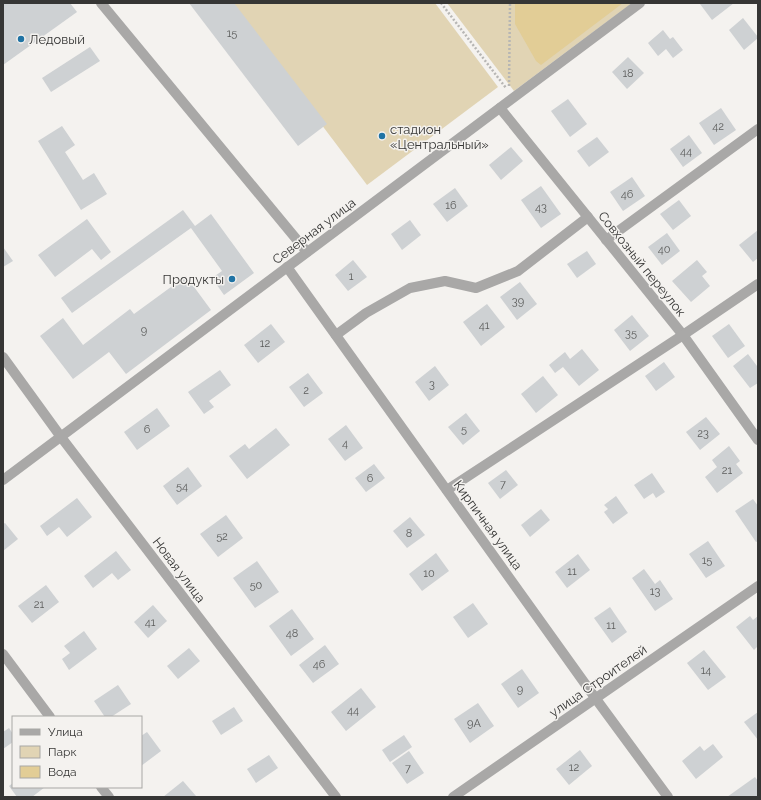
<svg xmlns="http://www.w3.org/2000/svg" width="761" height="800" font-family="Raleway,sans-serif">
<rect width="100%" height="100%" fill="#f4f2ef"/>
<!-- green -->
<g fill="#e1d4b4">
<path d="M230 3H435L498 87 367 185Z"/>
<path d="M447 3H632L514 91Z"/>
</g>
<!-- water -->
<path fill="#e2cd96" d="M515 3H623L541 65 536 61 515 24Z"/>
<!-- building -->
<g fill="#ced1d3">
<path d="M3 3H70L77 12 3 65Z"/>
<path d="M189 3H234L327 124 298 146Z"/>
<path d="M700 3H734L712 20 700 4Z"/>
<path d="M743 18 758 37V38L744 50 729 30Z"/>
<path d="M663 30 670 39 673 37 683 50 673 58 666 49 658 56 648 43Z"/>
<path d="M90 47 100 61 51 92 42 78Z"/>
<path d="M628 57 644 73 627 89 612 72Z"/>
<path d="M568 99 587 124 570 137 551 111Z"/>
<path d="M721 108 736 130 714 145 699 123Z"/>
<path d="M62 126 75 145 65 152 83 180 94 173 107 194 81 210 38 141Z"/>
<path d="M689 135 702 153 683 167 670 149Z"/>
<path d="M597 137 609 152 589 167 577 151Z"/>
<path d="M511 147 523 161 501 180 489 165Z"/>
<path d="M632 177 645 196 623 211 610 192Z"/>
<path d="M541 186 561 214 541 228 521 200Z"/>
<path d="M455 188 468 206 447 222 433 204Z"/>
<path d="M679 200 691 216 673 230 660 214Z"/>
<path d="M183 210 195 226 211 214 254 273 224 295 212 278 222 271 191 228 72 313 61 298Z"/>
<path d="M87 219 111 252 101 260 92 249 55 277 38 255Z"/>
<path d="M410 220 421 235 402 250 391 234Z"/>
<path d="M758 230V258L753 262 739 245Z"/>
<path d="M667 233 680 251 662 265 648 247Z"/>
<path d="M3 247 13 261 3 267Z"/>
<path d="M587 251 596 264 577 278 567 264Z"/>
<path d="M353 260 367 277 348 291 335 275Z"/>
<path d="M697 260 707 272 702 276 710 286 691 302 672 281Z"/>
<path d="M186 276 211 310 126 374 109 352 73 379 40 336 63 318 83 345 130 309 134 314Z"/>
<path d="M520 282 537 304 517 320 500 297Z"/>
<path d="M487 304 505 327 481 346 463 322Z"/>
<path d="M632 315 649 336 630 351 614 330Z"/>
<path d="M271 324 285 342 258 363 244 345Z"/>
<path d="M729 324 745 346 728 358 712 336Z"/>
<path d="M582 349 599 370 579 386 563 367 555 373 549 365 565 352 570 359Z"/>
<path d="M748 354 757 366 758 365V383L750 388 733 366Z"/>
<path d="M664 362 675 377 656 391 645 376Z"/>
<path d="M435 366 449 385 429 401 415 382Z"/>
<path d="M220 370 231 385 209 401 214 407 204 414 188 392Z"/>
<path d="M308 373 323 393 304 407 289 387Z"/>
<path d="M543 376 558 395 536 413 521 394Z"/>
<path d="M157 408 170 426 137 450 124 432Z"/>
<path d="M466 413 480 431 463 445 448 427Z"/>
<path d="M706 417 720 434 700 450 686 432Z"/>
<path d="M346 425 363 448 345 461 328 439Z"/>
<path d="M276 428 290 445 247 479 229 456 245 444 249 449Z"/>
<path d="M729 446 740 461 736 464 743 473 717 493 705 477 717 467 712 460Z"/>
<path d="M374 464 385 478 366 492 355 478Z"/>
<path d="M188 467 202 486 177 505 163 486Z"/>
<path d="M506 470 518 485 500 499 488 483Z"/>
<path d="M652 473 665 492 656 498 653 493 644 499 634 485Z"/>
<path d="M616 496 628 513 613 524 604 512 608 509 604 505Z"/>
<path d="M77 498 92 517 67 537 59 527 47 536 40 526Z"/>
<path d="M753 499 758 506V541L756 542 735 511Z"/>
<path d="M541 509 550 520 530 537 521 525Z"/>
<path d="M226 515 243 538 218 557 200 534Z"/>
<path d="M410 517 425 535 407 548 393 531Z"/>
<path d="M5 523 18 539 3 551V524Z"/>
<path d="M708 541 725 566 706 578 689 554Z"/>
<path d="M116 551 131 570 118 580 112 573 93 588 84 576Z"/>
<path d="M436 553 449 571 422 591 409 574Z"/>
<path d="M578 554 590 570 567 588 555 572Z"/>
<path d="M257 561 279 592 255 608 233 578Z"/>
<path d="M644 569 655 584 660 580 673 599 655 611 632 578Z"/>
<path d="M46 585 59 602 32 623 18 606Z"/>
<path d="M473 603 488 624 468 638 453 617Z"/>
<path d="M153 605 167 621 148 638 134 622Z"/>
<path d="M610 607 627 632 612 643 594 618Z"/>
<path d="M292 609 314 639 291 656 269 626Z"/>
<path d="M750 616 753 620 758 616V646L754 650 736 627Z"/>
<path d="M84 631 97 649 69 670 62 659 70 653 64 646Z"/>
<path d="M325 645 339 664 313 683 299 665Z"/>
<path d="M189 648 200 661 178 679 167 666Z"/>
<path d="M704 650 726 677 708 690 687 663Z"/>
<path d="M522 669 539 693 518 708 501 684Z"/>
<path d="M118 685 131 704 111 717H105L94 701Z"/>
<path d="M361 688 376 707 346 731 331 712Z"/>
<path d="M478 703 494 726 470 743 454 719Z"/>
<path d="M234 707 243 721 221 735 212 721Z"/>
<path d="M758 712V740L744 722Z"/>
<path d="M9 728 13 734V742L3 749V732Z"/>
<path d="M147 732 161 751 141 766V736Z"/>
<path d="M404 735 412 747 390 762 382 750Z"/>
<path d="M713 744 723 757 696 779 682 761 700 746 704 751Z"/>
<path d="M580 750 592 766 569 785 556 769Z"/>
<path d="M409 751 424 773 407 784 392 763Z"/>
<path d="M269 755 278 768 256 783 247 769Z"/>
<path d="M755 777 758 781V797H727Z"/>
<path d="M183 781 196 796 163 797Z"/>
<path d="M13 783V787H45L32 797H17L9 786Z"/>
</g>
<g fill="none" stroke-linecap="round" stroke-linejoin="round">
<!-- path -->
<g stroke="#b7b6b4" stroke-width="2.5" stroke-dasharray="2 2" stroke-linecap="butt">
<path d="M441 3 506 88"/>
<path d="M509 86 510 3"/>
</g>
<!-- minor -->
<g stroke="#a9a8a7" stroke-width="10">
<path d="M101 3 307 252"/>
<path d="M500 108 683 335 758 440"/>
<path d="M606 240 758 129"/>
<path d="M287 267 596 699 668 797"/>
<path d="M336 335 366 313 410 288 445 281 476 288 518 271 588 217"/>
<path d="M3 357 61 437 336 797"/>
<path d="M3 480 640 3"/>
<path d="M447 490 683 335 758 284"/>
<path d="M3 654 50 717"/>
<path d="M101 787 109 797"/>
<path d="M453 797 758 586"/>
</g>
</g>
<!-- markers -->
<g fill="#2073a4" stroke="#f4f2ef" stroke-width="1.5">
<circle cx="21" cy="39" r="4"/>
<circle cx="382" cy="136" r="4"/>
<circle cx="232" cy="279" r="4"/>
</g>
<g text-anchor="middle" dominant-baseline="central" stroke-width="3" stroke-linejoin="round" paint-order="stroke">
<!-- number labels -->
<g font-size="11" fill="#5c5d5c">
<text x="232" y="33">15</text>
<text x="628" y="73">18</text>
<text x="718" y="126">42</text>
<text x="686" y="151">44</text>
<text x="627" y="194">46</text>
<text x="451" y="205">16</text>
<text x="541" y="207">43</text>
<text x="664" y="249">40</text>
<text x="351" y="276">1</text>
<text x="518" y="301">39</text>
<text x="484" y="325">41</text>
<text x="144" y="330">9</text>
<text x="631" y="333">35</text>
<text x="265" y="343">12</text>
<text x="432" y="384">3</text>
<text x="306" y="390">2</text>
<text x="147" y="429">6</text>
<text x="464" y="429">5</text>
<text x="703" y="433">23</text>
<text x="345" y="443">4</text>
<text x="727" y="470">21</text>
<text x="370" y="478">6</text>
<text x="503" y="484">7</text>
<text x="182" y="486">54</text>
<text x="409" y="533">8</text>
<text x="222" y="536">52</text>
<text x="707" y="560">15</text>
<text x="572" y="571">11</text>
<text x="429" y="573">10</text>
<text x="256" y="585">50</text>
<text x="655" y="591">13</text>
<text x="39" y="604">21</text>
<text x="150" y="622">41</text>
<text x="611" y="625">11</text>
<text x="292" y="633">48</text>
<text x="319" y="664">46</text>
<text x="706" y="670">14</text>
<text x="520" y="689">9</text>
<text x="353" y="710">44</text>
<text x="474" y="723">9А</text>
<text x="574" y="767">12</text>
<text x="408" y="768">7</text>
</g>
<!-- poi labels -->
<g font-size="13" fill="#363635" stroke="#f4f2ef" text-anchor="start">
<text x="29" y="39">Ледовый</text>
<text x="390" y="129">стадион<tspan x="390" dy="15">«Центральный»</tspan></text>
<text x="224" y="279" text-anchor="end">Продукты</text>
</g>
<!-- street labels -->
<g font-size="13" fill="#363635" stroke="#f4f2ef">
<text transform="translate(314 231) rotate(-37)">Северная улица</text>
<text transform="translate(642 264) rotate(51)">Совхозный переулок</text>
<text transform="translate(488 525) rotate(54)">Кирпичная улица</text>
<text transform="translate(179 570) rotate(53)">Новая улица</text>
<text transform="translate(598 681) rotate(-35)">улица Строителей</text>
</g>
</g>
<!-- border -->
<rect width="761" height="800" fill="none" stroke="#363635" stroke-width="8"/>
<!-- legend -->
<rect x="12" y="716" width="130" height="72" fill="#f4f2ef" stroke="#a8a7a5"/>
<rect x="20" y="729" width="20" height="6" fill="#a9a8a7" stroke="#a8a7a5"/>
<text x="48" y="736" font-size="12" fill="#363635">Улица</text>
<rect x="20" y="746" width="20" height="12" fill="#e1d4b4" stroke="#a8a7a5"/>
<text x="48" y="756" font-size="12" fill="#363635">Парк</text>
<rect x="20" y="766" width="20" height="12" fill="#e2cd96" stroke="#a8a7a5"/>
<text x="48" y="776" font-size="12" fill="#363635">Вода</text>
</svg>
